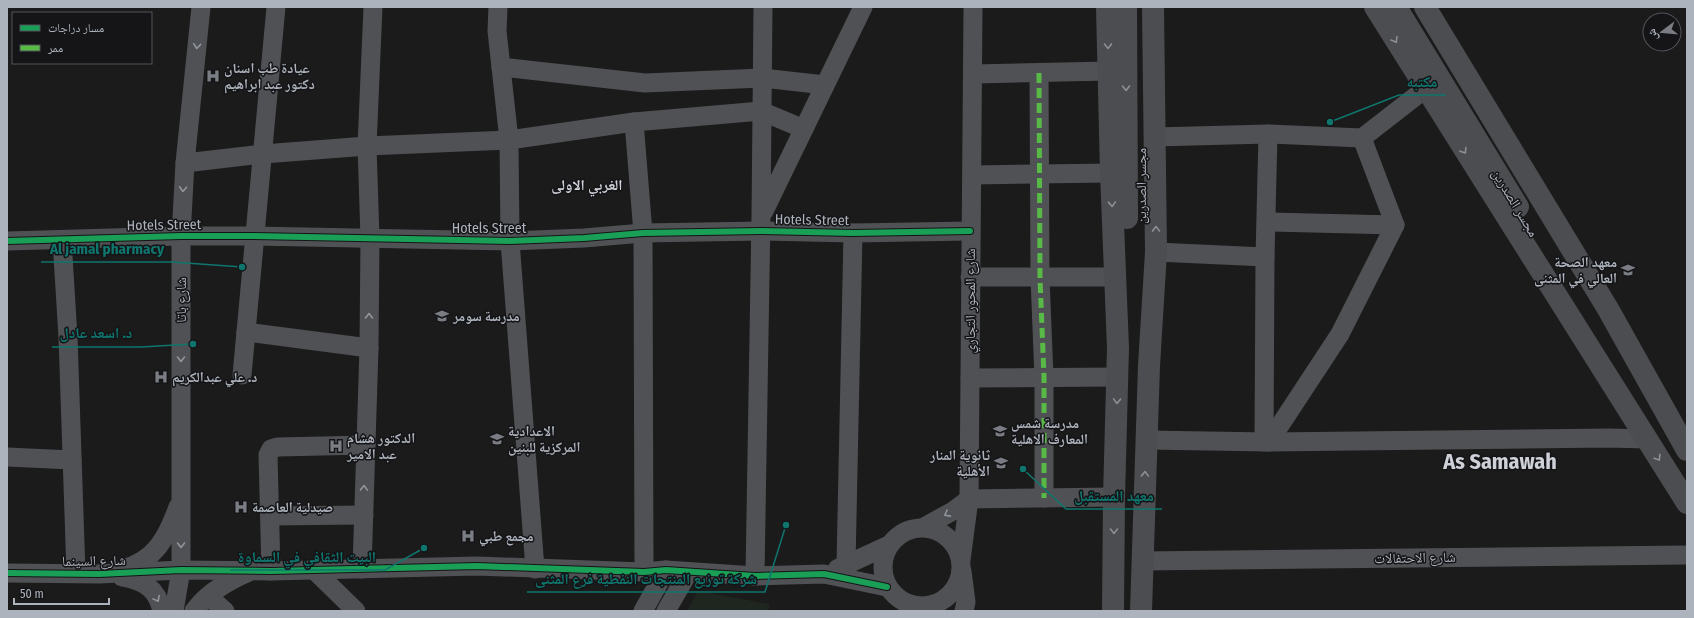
<svg xmlns="http://www.w3.org/2000/svg" width="1694" height="618" font-family="'Fira Sans Condensed','Noto Naskh Arabic',sans-serif">
<rect width="100%" height="100%" fill="#1b1b1b"/>
<!-- green -->
<path fill="#1f261f" d="M698 591 770 604 768 611H687Z"/>
<g fill="none" stroke-linecap="round" stroke-linejoin="round">
<!-- minor -->
<g stroke="#4f5154" stroke-width="19">
<path d="M498 7 497 31 509 140 510 241 535 569"/>
<path d="M501 67 645 83 762 78 825 85"/>
<path d="M1039 73 1040 278 1044 377V498"/>
<path d="M973 74 1108 71"/>
<path d="M634 122 643 233 644 572"/>
<path d="M1155 137 1268 134 1362 138 1425 89"/>
<path d="M185 163 263 154 367 146 509 140 634 122 761 111 804 129"/>
<path d="M972 175 1111 173"/>
<path d="M764 211 863 7"/>
<path d="M1267 222 1395 225"/>
<path d="M62 240 68 337 76 573"/>
<path d="M7 241 181 236H254L510 241 584 238 643 233 761 231 853 233 970 231"/>
<path d="M1156 252 1265 257"/>
<path d="M970 277H1115"/>
<path d="M246 332 369 348"/>
<path d="M242 375 276 7"/>
<path d="M970 378 1118 377"/>
<path d="M1146 440 1269 442 1609 438 1646 439"/>
<path d="M1264 442 1265 257 1268 134"/>
<path d="M1269 442 1340 334 1395 225 1362 138"/>
<path d="M7 457 72 460"/>
<path d="M969 499 1114 497"/>
<path d="M270 516 364 515"/>
<path d="M924 527 953 511 969 499"/>
<circle cx="922" cy="567" r="39"/>
<path d="M961 560 969 499 973 7"/>
<path d="M1142 561 1687 555"/>
<path d="M846 565 853 233"/>
<path d="M123 569C156 560 167 537 178 507"/>
<path d="M362 569 369 348 370 238 367 146 373 7"/>
<path d="M837 569 887 546"/>
<path d="M314 570 356 611"/>
<path d="M271 571 268 455 271 449 278 447 366 445"/>
<path d="M962 571 966 602 964 611"/>
<path d="M7 573 99 574 181 570 271 571 477 566 644 572 666 570 755 576 824 574 887 587"/>
<path d="M755 576 761 216 763 7"/>
<path d="M122 577C144 581 157 588 162 611"/>
<path d="M208 596 225 611"/>
<path d="M174 611 181 570V236L185 163 201 7"/>
<path d="M194 611C208 592 228 581 249 572"/>
<path d="M643 611 666 570"/>
<path d="M666 611 688 573"/>
</g>
<!-- major -->
<g stroke="#4c4d50" stroke-width="22">
<path d="M1107 7 1111 173 1118 348 1114 497 1113 611"/>
<path d="M1126 7 1127 218"/>
<path d="M1375 7 1687 503"/>
<path d="M1396 7 1518 207"/>
<path d="M1425 7 1608 309 1687 450"/>
<path d="M1141 611 1149 366 1156 252 1153 7"/>
</g>
<!-- quiet -->
<path stroke="#58b947" stroke-width="5" stroke-dasharray="10 5" stroke-linecap="butt" d="M1039 73 1040 278 1044 377V498"/>
<defs>
<g id="cycleway">
<path d="M7 241 181 236H254L510 241 584 238 643 233 761 231 853 233 970 231"/>
<path d="M7 573 99 574 181 570 271 571 477 566 644 572 666 570 755 576 824 574 887 587"/>
</g>
</defs>
<!-- cycleway casing -->
<use href="#cycleway" stroke="#151518" stroke-width="8"/>
<!-- cycleway -->
<use href="#cycleway" stroke="#1a9f57" stroke-width="6"/>
</g>
<!-- one-way arrows -->
<defs><path id="oneway-chevron" d="M-2-3.5L2.5 0L-2 3.5" fill="none" stroke-width="1.6" stroke-linecap="round" stroke-linejoin="round"/></defs>
<g stroke="#8b8f96">
<use href="#oneway-chevron" transform="translate(1395 40) rotate(59)"/>
<use href="#oneway-chevron" transform="translate(1108 46) rotate(89)"/>
<use href="#oneway-chevron" transform="translate(1126 88) rotate(89)"/>
<use href="#oneway-chevron" transform="translate(1464 151) rotate(58)"/>
<use href="#oneway-chevron" transform="translate(1112 204) rotate(88)"/>
<use href="#oneway-chevron" transform="translate(1156 229) rotate(-91)"/>
<use href="#oneway-chevron" transform="translate(1117 401) rotate(92)"/>
<use href="#oneway-chevron" transform="translate(1658 458) rotate(57)"/>
<use href="#oneway-chevron" transform="translate(1145 474) rotate(-88)"/>
<use href="#oneway-chevron" transform="translate(1114 531) rotate(90)"/>
</g>
<g stroke="#91969d">
<use href="#oneway-chevron" transform="translate(197 46) rotate(96)"/>
<use href="#oneway-chevron" transform="translate(183 189) rotate(93)"/>
<use href="#oneway-chevron" transform="translate(369 316) rotate(-90)"/>
<use href="#oneway-chevron" transform="translate(181 359) rotate(90)"/>
<use href="#oneway-chevron" transform="translate(364 488) rotate(-88)"/>
<use href="#oneway-chevron" transform="translate(947 514) rotate(151)"/>
<use href="#oneway-chevron" transform="translate(181 545) rotate(90)"/>
<use href="#oneway-chevron" transform="translate(157 599) rotate(62)"/>
</g>
<!-- icons -->
<defs>
<symbol id="hospital-bare" viewBox="-9 -9 18 18"><path d="M-5-5h3v3.5h4V-5h3V5h-3V1.5h-4V5h-3Z" fill="#7a7e84" stroke="#151518" stroke-width="2.5" paint-order="stroke"/></symbol>
<symbol id="university-bare" viewBox="-9 -9 18 18"><path d="M0-5L7-2L0 1L-7-2ZM-4 1L0 2.5L4 1V4Q0 6-4 4Z" fill="#7a7e84" stroke="#151518" stroke-width="2.5" paint-order="stroke"/></symbol>
<symbol id="school-bare" viewBox="-9 -9 18 18"><path d="M0-5L7-2L0 1L-7-2ZM-4 1L0 2.5L4 1V4Q0 6-4 4Z" fill="#7a7e84" stroke="#151518" stroke-width="2.5" paint-order="stroke"/></symbol>
</defs>
<g fill-rule="evenodd">
<use href="#hospital-bare" x="203" y="66" width="20" height="20"/>
<use href="#university-bare" x="1618" y="260" width="20" height="20"/>
<use href="#school-bare" x="432" y="306" width="20" height="20"/>
<use href="#hospital-bare" x="151" y="367" width="20" height="20"/>
<use href="#school-bare" x="990" y="421" width="20" height="20"/>
<use href="#school-bare" x="487" y="429" width="20" height="20"/>
<use href="#hospital-bare" x="326" y="436" width="20" height="20"/>
<use href="#school-bare" x="991" y="453" width="20" height="20"/>
<use href="#hospital-bare" x="231" y="497" width="20" height="20"/>
<use href="#hospital-bare" x="458" y="526" width="20" height="20"/>
</g>
<g text-anchor="middle" dominant-baseline="central" stroke-width="3" stroke-linejoin="round" paint-order="stroke">
<!-- poi labels -->
<g font-size="14" font-weight="bold" fill="#adb3bc" stroke="#151518" text-anchor="start">
<text x="224" y="68">عيادة طب اسنان<tspan x="224" dy="16">دكتور عبد ابراهيم</tspan></text>
<text x="1617" y="262" text-anchor="end">معهد الصحة<tspan x="1617" dy="16">العالي في المثنى</tspan></text>
<text x="453" y="316">مدرسة سومر</text>
<text x="172" y="377">د. علي عبدالكريم</text>
<text x="1011" y="423">مدرسة شمس<tspan x="1011" dy="16">المعارف الاهلية</tspan></text>
<text x="508" y="431">الاعدادية<tspan x="508" dy="16">المركزية للبنين</tspan></text>
<text x="347" y="438">الدكتور هشام<tspan x="347" dy="16">عبد الامير</tspan></text>
<text x="990" y="455" text-anchor="end">ثانوية المنار<tspan x="990" dy="16">الأهلية</tspan></text>
<text x="252" y="507">صيدلية العاصمة</text>
<text x="479" y="536">مجمع طبي</text>
</g>
<!-- street labels -->
<g font-size="14" fill="#adb3bc" stroke="#151518">
<text transform="translate(1141 186) rotate(-90)">مجسر الصدرين</text>
<text transform="translate(1515 203) rotate(59)">مجسر الصدرين</text>
<text transform="translate(812 220) rotate(1)">Hotels Street</text>
<text transform="translate(164 225) rotate(-1)">Hotels Street</text>
<text x="489" y="228">Hotels Street</text>
<text transform="translate(181 300) rotate(-90)">شارع باتا</text>
<text transform="translate(970 301) rotate(-90)">شارع المحور التجاري</text>
<text transform="translate(1415 558) rotate(-1)">شارع الاحتفالات</text>
<text transform="translate(94 561) rotate(-1)">شارع السينما</text>
</g>
<!-- neighbourhood labels -->
<g font-size="15" font-weight="bold" fill="#ced1d8" stroke="#151518">
<text x="587" y="185">الغربي الاولى</text>
</g>
<!-- town labels -->
<g font-size="22" font-weight="bold" fill="#ced1d8" stroke="#151518">
<text x="1500" y="461">As Samawah</text>
</g>
</g>
<!-- callouts -->
<path fill="none" stroke="#0f766e" stroke-width="1.5" d="M1330 122L1399 95H1446M242 267L172 262H41M193 344L141 347H52M1023 469L1066 509H1162M424 548L385 570H230M786 525L765 592H527"/>
<g fill="#0f766e" stroke="#151518" stroke-width="1.5">
<circle cx="1330" cy="122" r="4"/>
<circle cx="242" cy="267" r="4"/>
<circle cx="193" cy="344" r="4"/>
<circle cx="1023" cy="469" r="4"/>
<circle cx="424" cy="548" r="4"/>
<circle cx="786" cy="525" r="4"/>
</g>
<g font-size="15" text-anchor="middle" font-weight="bold" fill="#0f766e" stroke="#151518" stroke-width="3" stroke-linejoin="round" paint-order="stroke">
<text x="1422" y="87">مكتبه</text>
<text x="107" y="254">Al jamal pharmacy</text>
<text x="96" y="338">د. اسعد عادل</text>
<text x="1114" y="501">معهد المستقبل</text>
<text x="307" y="562">البيت الثقافي في السماوة</text>
<text x="646" y="584">شركة توزيع المنتجات النفطية فرع المثنى</text>
</g>
<!-- border -->
<rect width="1694" height="618" fill="none" stroke="#adb3bc" stroke-width="16"/>
<!-- legend -->
<rect x="12" y="12" width="140" height="52" fill="#151518" stroke="#52545a"/>
<rect x="20" y="25" width="20" height="6" fill="#1a9f57" stroke="#52545a"/>
<text x="48" y="32" font-size="12" fill="#adb3bc">مسار دراجات</text>
<rect x="20" y="45" width="20" height="6" fill="#58b947" stroke="#52545a"/>
<text x="48" y="52" font-size="12" fill="#adb3bc">ممر</text>
<!-- north arrow -->
<g transform="translate(1662 32) rotate(254)"><circle r="19" fill="#151518" stroke="#52545a"/>
<path d="M0-3L7 15L0 10L-7 15Z" fill="#7a7e84"/>
<text y="-6" font-size="11" font-weight="bold" text-anchor="middle" fill="#adb3bc">ش</text>
</g>
<!-- scale -->
<path d="M14 598v6h95v-6" fill="none" stroke="#adb3bc" stroke-width="2"/>
<text x="20" y="598" font-size="12" fill="#adb3bc" stroke="#151518" stroke-width="3" paint-order="stroke">50 m</text>
</svg>
